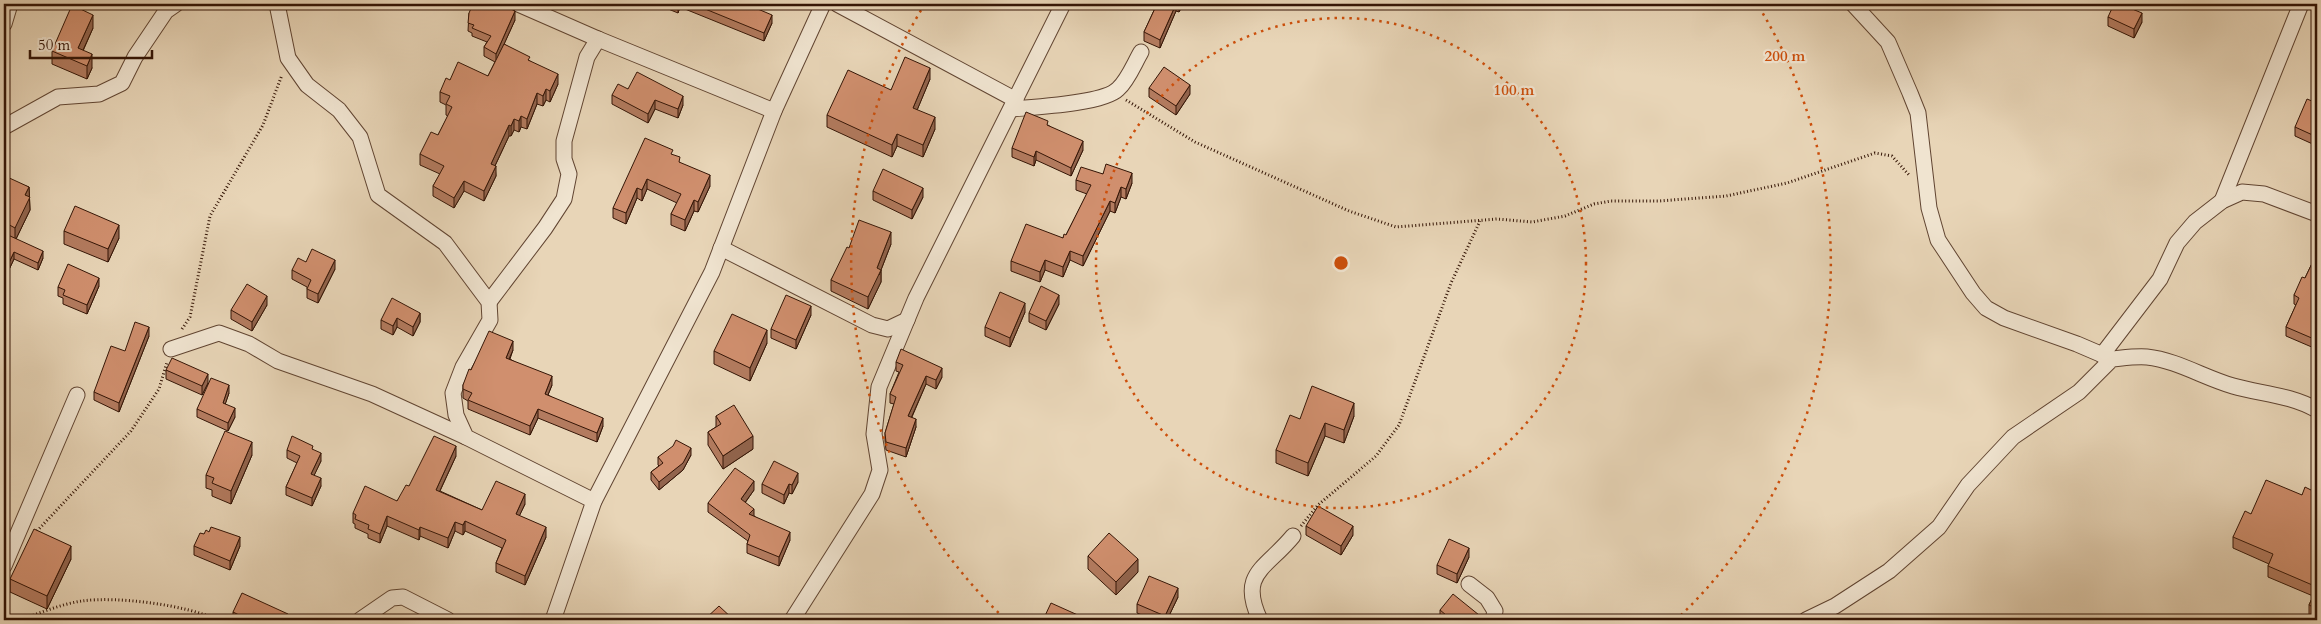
<svg xmlns="http://www.w3.org/2000/svg" width="2321" height="624" font-family="Cardo,serif">
<rect width="100%" height="100%" fill="#e8d5b7"/>
<filter id="stains"><feTurbulence type="fractalNoise" baseFrequency=".004" numOctaves="4"/><feColorMatrix values="0 0 0 0 .2 0 0 0 0 .09 0 0 0 0 .02 0 0 0 .5 -.17"/></filter>
<radialGradient id="worn" r=".72"><stop offset=".6" stop-color="#630" stop-opacity="0"/><stop offset="1" stop-color="#630" stop-opacity=".3"/></radialGradient>
<g fill="none" stroke-linecap="round" stroke-linejoin="round">
<defs>
<g id="minor">
<path d="M277 4 288 58 307 85 339 110 360 137 378 195 445 243 489 302 490 320 463 367 453 393 456 415 466 437 594 501"/>
<path d="M518 4 598 39 774 111"/>
<path d="M837 4 1016 100"/>
<path d="M1853 4 1888 42 1910 93 1918 113 1929 208 1938 240 1973 293 1986 308 2004 318 2077 344 2112 359"/>
<path d="M4 24 10 4"/>
<path d="M1011 109C1034 107 1103 104 1118 89 1128 80 1134 64 1141 52"/>
<path d="M4 127 58 97 99 94 122 83 135 57 166 11 176 4"/>
<path d="M2222 201 2301 4"/>
<path d="M721 248 872 325 888 329 907 320"/>
<path d="M489 302 545 228 564 199 569 174 564 159V141L587 57 598 39"/>
<path d="M171 349 219 333 249 344 278 361 372 394 466 437"/>
<path d="M2102 355 2160 279 2177 243 2195 222 2222 201 2242 192 2264 194 2317 214"/>
<path d="M4 566 77 395"/>
<path d="M1469 584 1487 598 1495 611 1493 620"/>
<path d="M360 620 392 598 403 597 448 620"/>
<path d="M553 620 594 501 712 272 774 111 823 4"/>
<path d="M792 620 872 494 880 470 874 434 879 387 916 298 1063 4"/>
<path d="M1260 620C1238 573 1266 569 1293 536"/>
<path d="M1806 620 1835 606 1889 571 1939 527 1968 485 2013 437 2079 392 2112 359C2123 358 2136 356 2147 357 2176 360 2205 378 2233 386 2262 394 2291 395 2317 410"/>
</g>
</defs>
<!-- minor casing -->
<use href="#minor" stroke="#614532" stroke-width="17"/>
<!-- path -->
<g stroke="#341506" stroke-width="3" stroke-dasharray="1 2.5" stroke-linecap="butt">
<path d="M1126 100 1195 142 1349 211 1396 227 1497 219 1532 222 1565 216 1594 204 1611 201H1659L1726 196 1787 183 1875 153 1892 156 1909 175"/>
<path d="M182 329 190 317 210 216 263 125 282 75"/>
<path d="M1301 526 1318 505 1376 456 1399 425 1451 283 1480 221"/>
<path d="M37 531 131 431 159 389 167 362"/>
<path d="M20 620C40 613 61 604 82 601 117 596 187 605 218 620"/>
</g>
<!-- minor -->
<use href="#minor" stroke="#f0e4d0" stroke-width="15"/>
</g>
<!-- wall -->
<g fill="#b37b5f" stroke="#341506">
<path d="M656 4H746L772 23 764 41 680 7 678 13Z"/>
<path d="M965 4H979L977 9Z"/>
<path d="M1157 4H1183L1179 12 1176 11 1160 48 1144 41V32Z"/>
<path d="M469 13 515 20 504 44 530 61 558 84 550 102 546 100 543 106 537 104 527 129 521 127 519 132 514 130 511 136H509L495 166 496 176 484 201 464 191 454 208 433 196V186L440 174 420 165V154L438 135 448 116 446 115V105L440 102V92L450 80 488 76 495 62 484 56V47L487 42 472 36V33L468 31Z"/>
<path d="M2108 17 2142 22 2134 38 2108 26Z"/>
<path d="M93 28 83 51 92 68 87 79 52 64V51Z"/>
<path d="M930 79 917 110 935 129 923 157 897 146 892 157 827 127V115L891 90Z"/>
<path d="M1149 88 1190 94 1176 115 1149 97Z"/>
<path d="M628 89 683 105 678 118 655 109 648 123 612 104V95Z"/>
<path d="M2317 103V146L2295 136V127Z"/>
<path d="M1048 125 1083 150 1071 176 1036 160 1034 166 1012 157V148Z"/>
<path d="M673 155 680 163 710 186 698 212 694 211 685 231 671 225V214L677 203 647 189 642 201 637 198 626 224 613 218V208Z"/>
<path d="M1103 174 1132 183 1126 199 1121 197 1115 213 1110 211 1083 266 1070 260 1063 277 1045 270 1040 282 1011 271V261L1063 238 1066 235 1087 194 1076 190V180Z"/>
<path d="M4 179 29 187 30 210 16 239 43 258 38 270 14 259 6 276 4 275V244L7 237 4 235Z"/>
<path d="M873 191 923 197 912 219 873 200Z"/>
<path d="M64 231 119 238 108 262 64 244Z"/>
<path d="M891 244 881 270V282L868 309 831 291V280L849 248Z"/>
<path d="M2317 253 2314 348 2286 336V327L2296 305 2294 304V295L2305 278Z"/>
<path d="M306 262 335 269 318 303 307 298V287L292 279V270Z"/>
<path d="M99 286 87 314 63 304V298L58 296V287Z"/>
<path d="M1059 304 1046 330 1029 322V313Z"/>
<path d="M267 305 252 331 231 319V310Z"/>
<path d="M1025 312 1010 347 985 336V327Z"/>
<path d="M420 313V322L413 336 397 327 393 335 381 329V320Z"/>
<path d="M811 315 796 349 771 338V329Z"/>
<path d="M149 336 119 412 94 400V392L125 351Z"/>
<path d="M767 343 750 381 714 364V351Z"/>
<path d="M513 350 510 359 552 385 548 395 603 426 597 442 538 418 530 435 468 409V401L463 398V385L471 370Z"/>
<path d="M896 362 942 377 936 389 926 384 912 417 916 427 906 457 886 450 885 441V433L894 404 890 403V394L899 372 896 371Z"/>
<path d="M166 370 208 383 202 395 166 379Z"/>
<path d="M229 393 225 404 235 417 228 431 197 417V409Z"/>
<path d="M716 416 753 449 723 469 708 445V432L716 427Z"/>
<path d="M1354 416 1344 443 1325 436 1308 476 1276 463V450L1300 419Z"/>
<path d="M287 450H313L321 461 314 475 321 486 312 506 286 495V487L297 463 287 458Z"/>
<path d="M252 455 231 504 212 496V490L206 488V475Z"/>
<path d="M691 455 683 470 659 490 651 480V472L659 466 658 465V457Z"/>
<path d="M456 456 440 491 482 510 525 504 519 516 546 537 525 585 496 572V563L502 548 465 531 463 535 455 531 448 548 420 536 419 540 387 526 380 543 368 538V534L355 528V524L353 523V513L397 501 409 486Z"/>
<path d="M798 482 792 494 789 493 784 504 762 493V484Z"/>
<path d="M754 490 745 503 754 516 790 540 779 566 747 553V544L748 541 708 512V503Z"/>
<path d="M2317 493V620L2309 617V605L2313 596 2268 577V566L2269 564 2233 548V537L2251 514 2302 495Z"/>
<path d="M1306 526 1353 535 1341 555 1306 535Z"/>
<path d="M209 532 240 546 230 570 194 555V546L204 534Z"/>
<path d="M1088 556 1138 572 1116 595 1088 569Z"/>
<path d="M1469 557 1457 583 1437 574V565Z"/>
<path d="M71 559 47 609 10 592V579Z"/>
<path d="M1178 597 1167 620H1154L1137 613V604Z"/>
<path d="M1440 610 1479 620H1442L1440 619Z"/>
<path d="M233 612 288 620H233Z"/>
</g>
<!-- shaded-wall -->
<g fill="#92644d" stroke="#341506">
<path d="M678 4H680V7L678 13Z"/>
<path d="M1176 4V11L1160 48V40Z"/>
<path d="M1179 4H1183L1179 12Z"/>
<path d="M515 11V20L496 62V54Z"/>
<path d="M2142 13V22L2134 38V29Z"/>
<path d="M93 15V28L78 61V48Z"/>
<path d="M772 15V23L764 41V33Z"/>
<path d="M92 54V68L87 79V66Z"/>
<path d="M930 68V79L913 120V108Z"/>
<path d="M558 74V84L550 102V91Z"/>
<path d="M1190 85V94L1176 115V106Z"/>
<path d="M546 89V100L543 106V96Z"/>
<path d="M537 93V104L527 129V119Z"/>
<path d="M683 96V105L678 118V109Z"/>
<path d="M655 100V109L648 123V114Z"/>
<path d="M521 116V127L519 132V121Z"/>
<path d="M935 117V129L923 157V145Z"/>
<path d="M514 119V130L511 136V126Z"/>
<path d="M509 125V136L491 174V164Z"/>
<path d="M897 134V146L892 157V145Z"/>
<path d="M1083 141V150L1071 176V168Z"/>
<path d="M1036 151V160L1034 166V157Z"/>
<path d="M496 166V176L484 201V191Z"/>
<path d="M1132 173V183L1126 199V189Z"/>
<path d="M710 175V186L698 212V202Z"/>
<path d="M647 179V189L642 201V190Z"/>
<path d="M464 181V191L454 208V198Z"/>
<path d="M29 187 30 210 15 241V228L25 195Z"/>
<path d="M1121 187V197L1115 213V203Z"/>
<path d="M637 188V198L626 224V213Z"/>
<path d="M923 188V197L912 219V210Z"/>
<path d="M694 200V211L685 231V220Z"/>
<path d="M1110 201V211L1083 266V256Z"/>
<path d="M119 225V238L108 262V249Z"/>
<path d="M891 232V244L879 275 881 270V282L868 309V297L877 268Z"/>
<path d="M43 251V258L38 270V263Z"/>
<path d="M1070 251V260L1063 277V267Z"/>
<path d="M14 252V259L6 276V269Z"/>
<path d="M335 260V269L318 303V294Z"/>
<path d="M1045 260V270L1040 282V272Z"/>
<path d="M99 278V286L87 314V305Z"/>
<path d="M1059 295V304L1046 330V321Z"/>
<path d="M267 296V305L252 331V322Z"/>
<path d="M1025 303V312L1010 347V338Z"/>
<path d="M811 306V315L796 349V340Z"/>
<path d="M420 313V322L413 336V327Z"/>
<path d="M397 318V327L393 335V326Z"/>
<path d="M149 327V336L119 412V403Z"/>
<path d="M767 330V343L750 381V368Z"/>
<path d="M2317 332V340L2314 348V339Z"/>
<path d="M513 341V350L506 366V358Z"/>
<path d="M942 368V377L936 389V380Z"/>
<path d="M208 374V383L202 395V386Z"/>
<path d="M552 376V385L545 402V394Z"/>
<path d="M926 376V384L908 425V416Z"/>
<path d="M229 385V393L223 411V403Z"/>
<path d="M1354 403V416L1344 443V430Z"/>
<path d="M235 408V417L228 431V423Z"/>
<path d="M538 409V418L530 435V426Z"/>
<path d="M603 418V426L597 442V433Z"/>
<path d="M916 419V427L906 457V448Z"/>
<path d="M1325 423V436L1308 476V463Z"/>
<path d="M753 436V449L723 469V456Z"/>
<path d="M252 442V455L231 504V491Z"/>
<path d="M456 446V456L436 499V490Z"/>
<path d="M691 448V455L683 470 659 490V482Z"/>
<path d="M321 453V461L311 482V474Z"/>
<path d="M798 473V482L792 494V485Z"/>
<path d="M321 478V486L312 506V498Z"/>
<path d="M754 481V490L741 508V499Z"/>
<path d="M789 484V493L784 504V495Z"/>
<path d="M525 494V504L516 523V514Z"/>
<path d="M754 509V518L749 514Z"/>
<path d="M387 516V526L380 543V534Z"/>
<path d="M465 521V531L463 535V525Z"/>
<path d="M455 522V531L448 548V538Z"/>
<path d="M1353 526V535L1341 555V546Z"/>
<path d="M420 527V536L419 540V530Z"/>
<path d="M546 527V537L525 585V576Z"/>
<path d="M790 532V540L779 566V557Z"/>
<path d="M240 537V546L230 570V561Z"/>
<path d="M71 546V559L47 609V596Z"/>
<path d="M1469 548V557L1457 583V574Z"/>
<path d="M1138 559V572L1116 595V582Z"/>
<path d="M1178 588V597L1167 620H1165V616Z"/>
</g>
<!-- building -->
<g fill="#d08f6e" stroke="#341506">
<path d="M473 4H493L505 9 507 7 515 11 496 54 484 47 491 36 472 28 474 25 468 23 469 13Z"/>
<path d="M693 4H746L772 15 764 33Z"/>
<path d="M1157 4H1176L1160 40 1144 32Z"/>
<path d="M2114 4H2120L2142 13 2134 29 2108 17Z"/>
<path d="M72 5 93 15 78 48 92 54 87 66 52 51Z"/>
<path d="M504 44 530 57 528 60 558 74 550 91 546 89 543 96 537 93 527 119 521 116 519 121 514 119 511 126 509 125 491 164 496 166 484 191 464 181 454 198 433 186 444 166 420 154 431 132 438 135 452 107 446 104 450 96 440 92 446 78 450 80 458 62 488 76Z"/>
<path d="M905 57 930 68 913 108 935 117 923 145 897 134 892 145 827 115 848 70 891 90Z"/>
<path d="M1164 67 1190 85 1176 106 1149 88Z"/>
<path d="M637 72 683 96 678 109 655 100 648 114 612 95 618 84 628 89Z"/>
<path d="M2307 99 2317 103V137L2295 127Z"/>
<path d="M1026 112 1048 121 1047 125 1083 141 1071 168 1036 151 1034 157 1012 148Z"/>
<path d="M645 138 673 150 671 154 680 157 679 162 710 175 698 202 694 200 685 220 671 214 681 194 647 179 642 190 637 188 626 213 613 208Z"/>
<path d="M1106 164 1132 173 1126 189 1121 187 1115 203 1110 201 1083 256 1070 251 1063 267 1045 260 1040 272 1011 261 1026 224 1063 238 1064 234 1066 235 1091 185 1076 180 1081 167 1103 174Z"/>
<path d="M883 169 923 188 912 210 873 191Z"/>
<path d="M5 176 29 187 25 195 30 197 15 228 4 222V179Z"/>
<path d="M75 206 119 225 108 249 64 231Z"/>
<path d="M859 220 891 232 877 268 881 270 868 297 831 280 847 247 849 248Z"/>
<path d="M8 235 43 251 38 263 14 252 6 269 4 268V244Z"/>
<path d="M312 249 335 260 318 294 307 289 311 280 292 270 298 258 306 262Z"/>
<path d="M2317 253V332L2314 339 2286 327 2299 298 2294 295 2302 277 2305 278Z"/>
<path d="M68 264 99 278 87 305 63 295 65 290 58 287Z"/>
<path d="M247 284 267 296 252 322 231 310Z"/>
<path d="M1041 286 1059 295 1046 321 1029 313Z"/>
<path d="M1000 292 1025 303 1010 338 985 327Z"/>
<path d="M786 295 811 306 796 340 771 329Z"/>
<path d="M392 298 420 313 413 327 397 318 393 326 381 320Z"/>
<path d="M732 314 767 330 750 368 714 351Z"/>
<path d="M135 322 149 327 119 403 94 392 111 346 125 351Z"/>
<path d="M489 331 513 341 506 358 552 376 545 394 603 418 597 433 538 409 530 426 468 400 472 393 463 389V385L469 369 471 370Z"/>
<path d="M901 349 942 368 936 380 926 376 908 416 916 419 906 448 886 442 885 433 896 397 890 394 903 365 896 362Z"/>
<path d="M172 358 208 374 202 386 166 370Z"/>
<path d="M211 378 229 385 223 403 235 408 228 423 197 409Z"/>
<path d="M1312 386 1354 403 1344 430 1325 423 1308 463 1276 450 1290 415 1300 419Z"/>
<path d="M734 405 753 436 723 456 708 432 721 424 716 416Z"/>
<path d="M225 431 252 442 231 491 212 483 214 478 206 475Z"/>
<path d="M292 436 313 446 312 449 321 453 311 474 321 478 312 498 286 487 300 456 287 450Z"/>
<path d="M434 436 456 446 436 490 482 510 496 481 525 494 516 514 546 527 525 576 496 563 506 540 465 521 463 525 455 522 448 538 420 527 419 530 387 516 380 534 368 529 369 525 355 519 356 515 353 513 365 486 397 501 406 485 409 486Z"/>
<path d="M676 440 691 448 683 463 659 482 651 472 663 463 658 457 673 446Z"/>
<path d="M774 461 798 473 792 485 789 484 784 495 762 484Z"/>
<path d="M735 468 754 481 741 499 754 509 749 514 790 532 779 557 747 544 750 535 708 503Z"/>
<path d="M2266 480 2302 495 2305 487 2317 493V560L2315 565 2317 566V587L2268 566 2273 554 2233 537 2245 511 2251 514Z"/>
<path d="M1318 506 1353 526 1341 546 1306 526Z"/>
<path d="M211 527 240 537 230 561 194 546 200 533 204 534 206 530 209 532Z"/>
<path d="M34 529 71 546 47 596 10 579Z"/>
<path d="M1109 533 1138 559 1116 582 1088 556Z"/>
<path d="M1449 539 1469 548 1457 574 1437 565Z"/>
<path d="M1149 576 1178 588 1165 616 1137 604Z"/>
<path d="M2317 588V609L2309 605Z"/>
<path d="M242 593 288 614 284 620H256L250 617 249 620 233 612Z"/>
<path d="M1453 594 1479 615 1475 620H1452L1440 610Z"/>
<path d="M1051 603 1080 616 1078 620H1043Z"/>
<path d="M719 606 734 620H704Z"/>
</g>
<!-- distance rings -->
<g fill="none" stroke="#cd4f0b" stroke-width="2.5" stroke-dasharray="2.5 5">
<circle cx="1341" cy="263" r="245"/>
<path d="M1004 618A490 490 0 0 1 923 7M1759 7A490 490 0 0 1 1678 618"/>
</g>
<circle cx="1341" cy="263" r="8" fill="#cd4f0b" stroke="#f0e4d0" stroke-width="2.5"/>
<g font-size="15" text-anchor="middle" font-weight="bold" fill="#cd4f0b" stroke="#f0e4d0" stroke-width="4.5" stroke-linejoin="round" paint-order="stroke">
<text x="1785" y="61">200 m</text>
<text x="1514" y="95">100 m</text>
</g>
<!-- margin -->
<rect width="2321" height="624" fill="none" stroke="#e8d5b7" stroke-width="20"/>
<rect x="5" y="5" width="2311" height="614" fill="none" stroke="#341506" stroke-width="2.5"/>
<rect x="10" y="10" width="2301" height="604" fill="none" stroke="#341506"/>
<!-- scale -->
<path d="M30 50v8h122v-8" fill="none" stroke="#341506" stroke-width="2.5"/>
<text x="38" y="50" font-size="15" fill="#341506" stroke="#f0e4d0" stroke-width="4" paint-order="stroke">50 m</text>
<rect width="100%" height="100%" filter="url(#stains)"/>
<rect width="100%" height="100%" fill="url(#worn)"/>
</svg>
